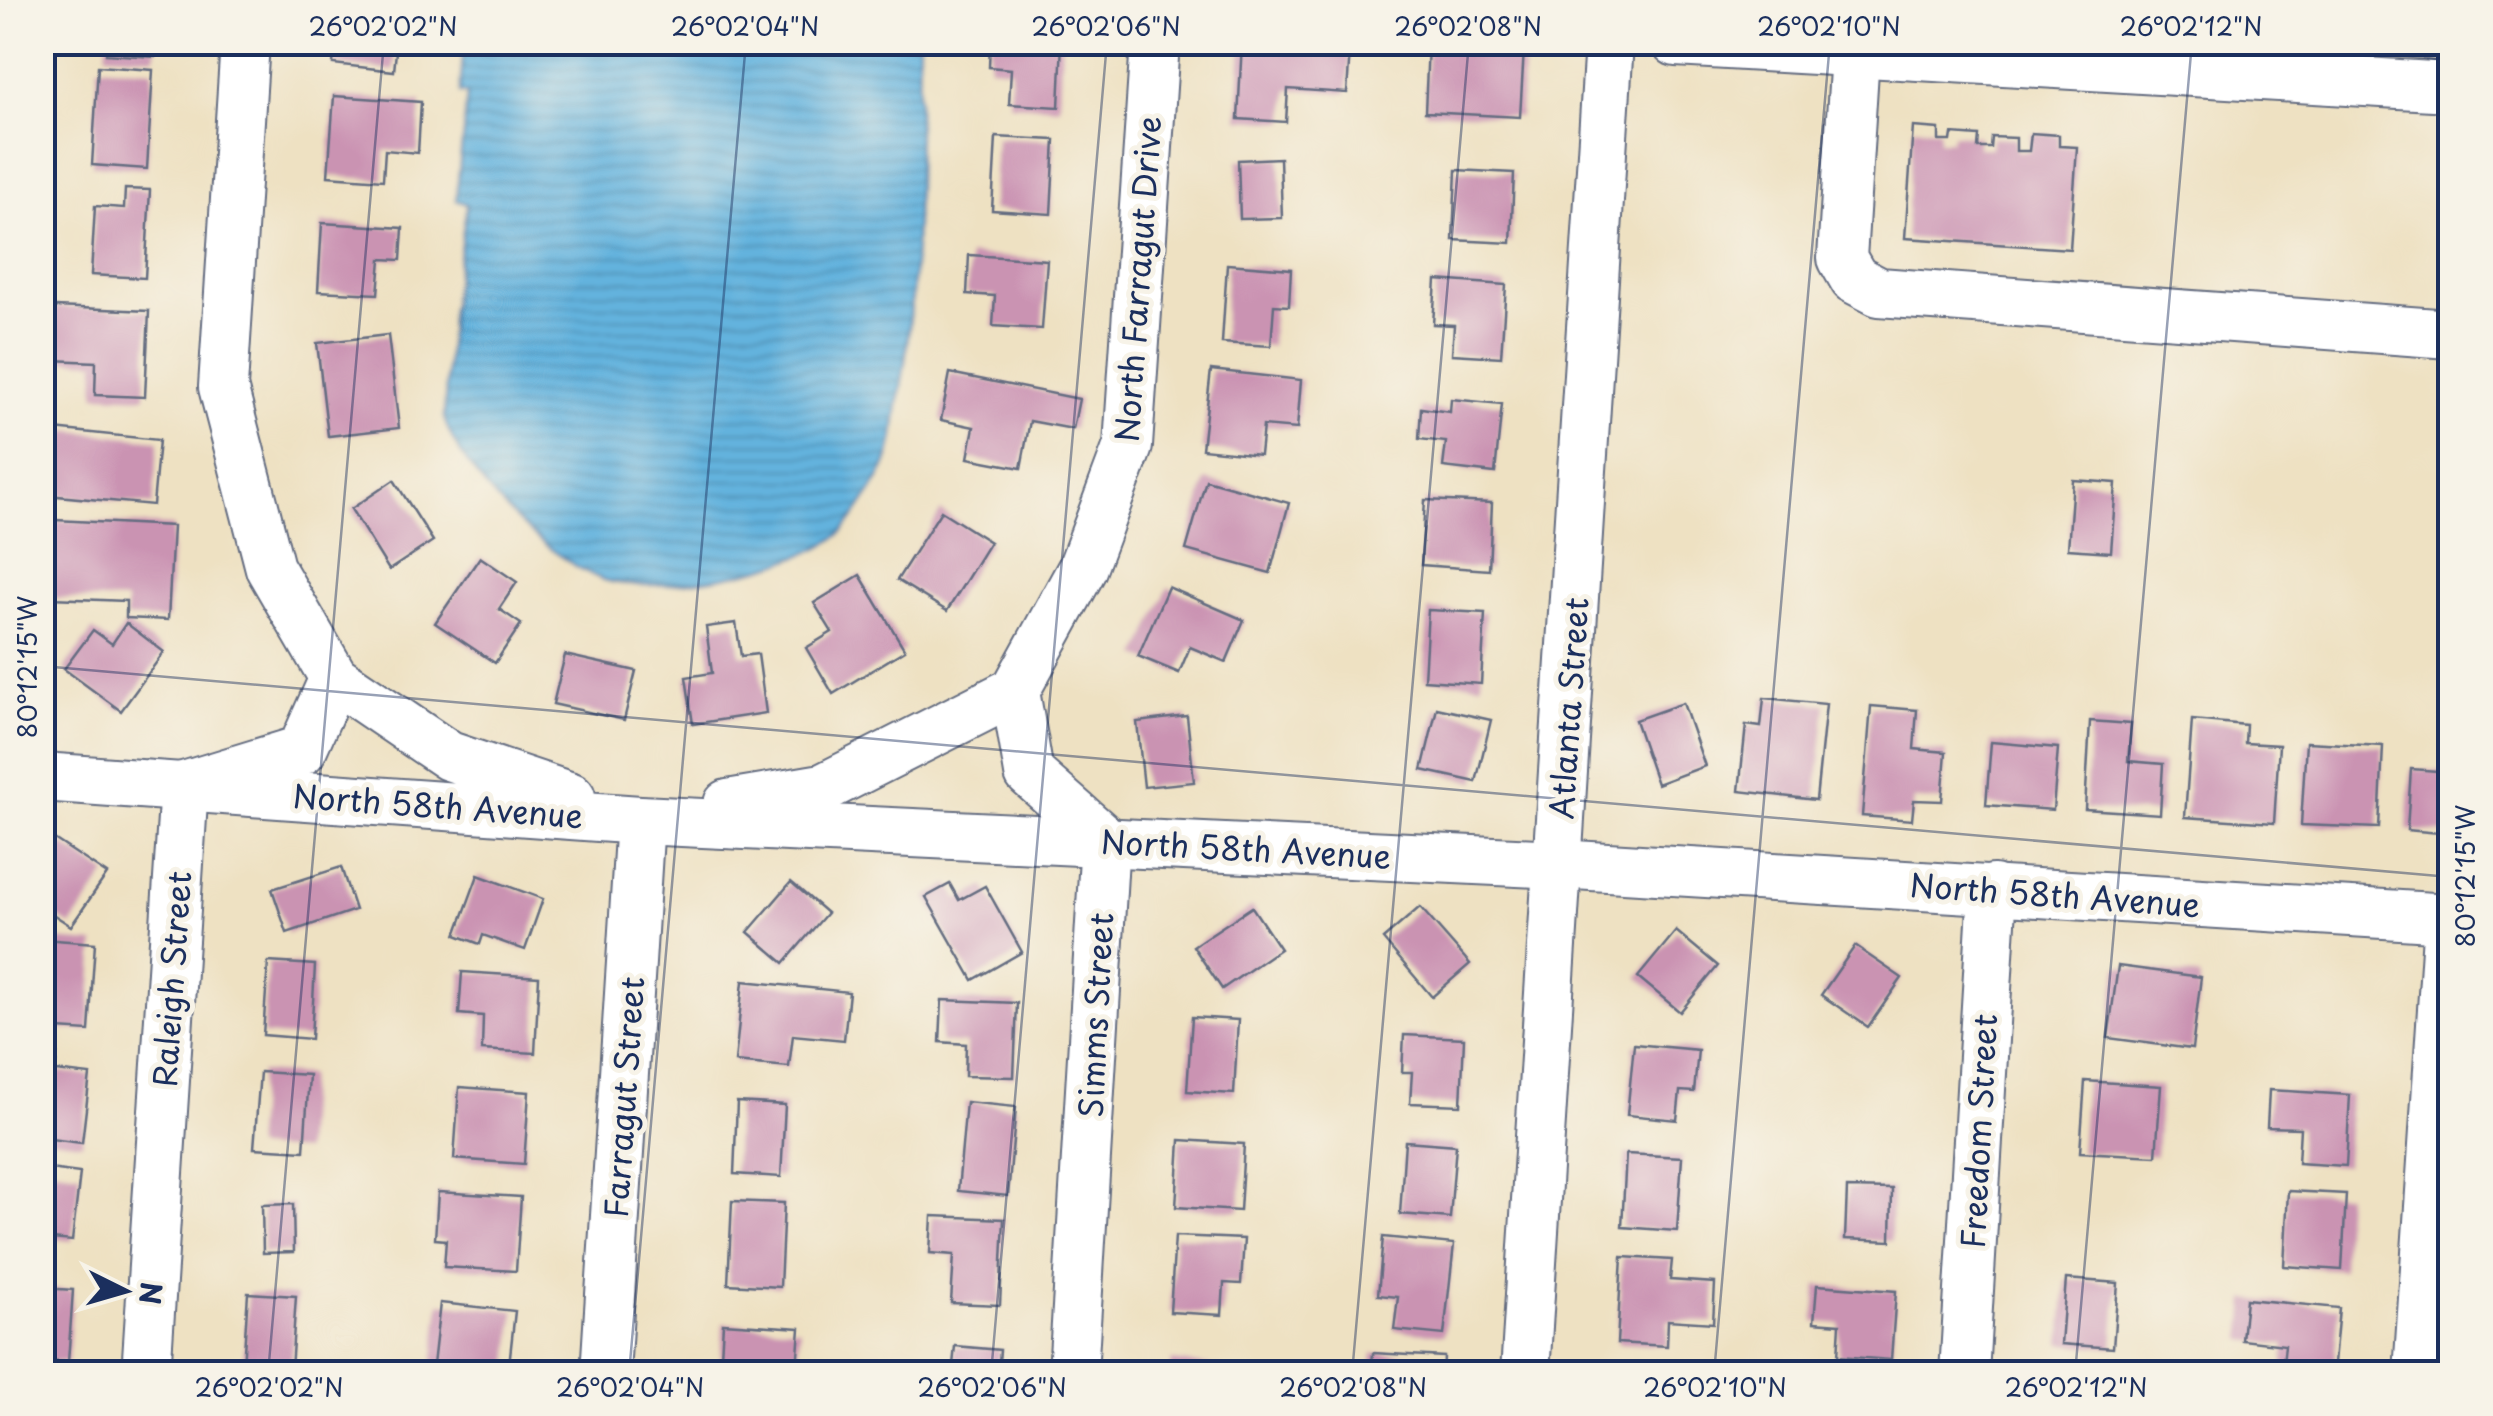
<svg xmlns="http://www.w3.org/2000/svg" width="2493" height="1416" font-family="'Playpen Sans',sans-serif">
<defs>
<pattern id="water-rules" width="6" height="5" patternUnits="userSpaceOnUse" patternTransform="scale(2.5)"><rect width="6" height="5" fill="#64b3de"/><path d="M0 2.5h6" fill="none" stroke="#5292b7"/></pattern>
</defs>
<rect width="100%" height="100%" fill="#f7f3e8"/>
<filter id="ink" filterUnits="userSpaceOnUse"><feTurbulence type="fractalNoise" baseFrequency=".01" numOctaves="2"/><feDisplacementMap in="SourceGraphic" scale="20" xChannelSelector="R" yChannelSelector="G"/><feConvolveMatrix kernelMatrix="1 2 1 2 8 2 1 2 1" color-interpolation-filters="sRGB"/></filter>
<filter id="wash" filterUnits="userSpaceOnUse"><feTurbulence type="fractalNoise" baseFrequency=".0048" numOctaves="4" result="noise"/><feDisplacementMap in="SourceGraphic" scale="40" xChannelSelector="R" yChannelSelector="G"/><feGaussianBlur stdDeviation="2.25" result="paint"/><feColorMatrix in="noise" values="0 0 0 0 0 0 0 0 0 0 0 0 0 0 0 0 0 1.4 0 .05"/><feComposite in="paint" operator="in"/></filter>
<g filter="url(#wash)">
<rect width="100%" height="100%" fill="#eee1c2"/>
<!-- water -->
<path fill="url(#water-rules)" stroke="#40719e" stroke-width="2.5" d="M464 43H919C917 163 920 286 898 405 895 424 894 448 886 465 879 481 852 523 840 534 800 569 648 599 599 578 545 556 461 474 444 418L450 316 467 204 456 200 467 94 460 93Z"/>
<g id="blocks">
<!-- building -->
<g fill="#ca93b2">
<path d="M107 42H156L155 57 106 54Z"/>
<path d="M335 42H397L394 71 333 64Z"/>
<path d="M990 42H1062L1059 107 1009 104 1011 69 989 67Z"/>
<path d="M1242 42 1350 49 1347 93 1288 89 1286 122 1238 119Z"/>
<path d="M1428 44 1524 49 1520 117 1425 112Z"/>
<path d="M98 66 153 70 147 169 92 165Z"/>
<path d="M334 96 421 102 418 153 385 150 383 180 328 176Z"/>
<path d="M1913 127 1939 129V141H1951L1952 134 1979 136 1978 148H1991L1992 137 2016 138V151H2029L2031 133 2059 135V146L2077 147 2070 249 1905 238Z"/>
<path d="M996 137 1055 140 1051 214 992 210Z"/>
<path d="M1280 158 1282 218 1240 219 1238 160Z"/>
<path d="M1456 170 1514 173 1511 243 1453 240Z"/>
<path d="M125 189 150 190 145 278 91 275 95 206 124 208Z"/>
<path d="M322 223 403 228 401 260 381 259 378 294 318 291Z"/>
<path d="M969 255 1047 260 1042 329 993 326 995 296 967 294Z"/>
<path d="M1227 264 1291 269 1289 306 1274 305 1271 346 1222 343Z"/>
<path d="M1436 280 1506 285 1501 357 1452 354 1454 325 1433 324Z"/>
<path d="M55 307 149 311 145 397 95 395 96 362 52 360Z"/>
<path d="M388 335 399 428 328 436 317 343Z"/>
<path d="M1211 370 1301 380 1297 429 1263 426 1260 455 1202 449Z"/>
<path d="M950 373 1079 399 1073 429 1030 421 1021 468 968 458 974 427 941 420Z"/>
<path d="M1451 399 1502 404 1495 473 1443 467 1446 442 1419 439 1421 408 1450 412Z"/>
<path d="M54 429 159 440 153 505 47 495Z"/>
<path d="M394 480 433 541 389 570 351 509Z"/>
<path d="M1206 480 1289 503 1270 573 1186 550Z"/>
<path d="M2073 480 2116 483 2111 552 2068 549Z"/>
<path d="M1425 500 1492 503 1489 570 1421 565Z"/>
<path d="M941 511 990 542 947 611 897 580Z"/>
<path d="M55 520 173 526 168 620 126 618V601L51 598Z"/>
<path d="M480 557 517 582 499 609 521 624 495 663 435 623Z"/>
<path d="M860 575 905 650 833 694 806 648 832 632 814 603Z"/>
<path d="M1168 587 1244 620 1226 662 1190 647 1179 673 1138 656Z"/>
<path d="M1428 610 1485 613 1481 684 1424 680Z"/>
<path d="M126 623 164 652 121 711 64 669 93 630 112 644Z"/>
<path d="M736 623 741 656 758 654 766 713 693 724 686 677 712 673 706 627Z"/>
<path d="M565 655 636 671 624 720 553 704Z"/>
<path d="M1764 698 1826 704 1816 800 1739 791 1746 725 1761 727Z"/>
<path d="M1683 703 1705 766 1657 784 1635 720Z"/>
<path d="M1871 706 1917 710 1914 749 1946 752 1942 801 1914 800 1912 820 1862 816Z"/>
<path d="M1437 708 1491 720 1476 782 1422 770Z"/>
<path d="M1187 716 1194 782 1144 787 1137 722Z"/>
<path d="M2192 720 2246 725 2245 743 2279 745 2274 823 2185 817Z"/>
<path d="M2090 721 2131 724 2128 761 2163 764 2160 814 2085 809Z"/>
<path d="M1991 742 2058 748 2053 810 1986 805Z"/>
<path d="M2306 742 2383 746 2379 828 2301 825Z"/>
<path d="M2411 769 2450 772V834L2407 830Z"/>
<path d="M42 831 107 874 71 926 42 907Z"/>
<path d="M341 867 355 910 287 933 272 889Z"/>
<path d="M478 875 543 899 525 950 483 935 480 944 456 935Z"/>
<path d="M791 882 827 913 784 963 748 932Z"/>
<path d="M950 884 959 900 985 886 1022 952 973 980 926 897Z"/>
<path d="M1252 907 1280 949 1222 989 1193 946Z"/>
<path d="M1420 907 1470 964 1432 997 1383 939Z"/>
<path d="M1676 931 1718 966 1680 1012 1638 977Z"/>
<path d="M42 939 95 943 89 1031 42 1028Z"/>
<path d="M1855 946 1902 978 1868 1027 1821 995Z"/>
<path d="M268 962 315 965 311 1039 263 1035Z"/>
<path d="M2118 966 2201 977 2192 1049 2108 1038Z"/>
<path d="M462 972 539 977 535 1053 482 1050 483 1016 459 1014Z"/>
<path d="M743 981 849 992 844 1040 793 1035 789 1067 735 1062Z"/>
<path d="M942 1000 1017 1003 1014 1077 965 1076 966 1044 940 1042Z"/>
<path d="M1192 1017 1238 1020 1234 1094 1187 1091Z"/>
<path d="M1404 1035 1464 1038 1461 1105 1410 1103 1412 1072H1402Z"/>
<path d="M1634 1044 1698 1050 1694 1092 1680 1091 1677 1120 1627 1115Z"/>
<path d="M42 1052 57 1054 55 1071 90 1075 82 1143 42 1138Z"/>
<path d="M260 1072 309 1075 304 1151 254 1148Z"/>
<path d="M2085 1081 2161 1086 2156 1156 2080 1152Z"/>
<path d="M459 1087 529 1092 524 1164 454 1159Z"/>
<path d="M2269 1090 2350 1095 2346 1166 2298 1163 2300 1128 2267 1127Z"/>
<path d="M737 1102 785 1105 781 1177 734 1174Z"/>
<path d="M966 1102 1016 1107 1008 1196 958 1191Z"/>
<path d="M1180 1140 1244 1144 1240 1211 1176 1207Z"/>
<path d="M1405 1141 1456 1145 1450 1218 1400 1214Z"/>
<path d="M1626 1154 1682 1157 1677 1231 1622 1227Z"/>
<path d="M42 1168 80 1173 72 1241 42 1238Z"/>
<path d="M1847 1188 1892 1189 1891 1241 1845 1239Z"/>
<path d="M2288 1191 2346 1194 2342 1270 2284 1266Z"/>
<path d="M438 1192 521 1197 516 1271 444 1267 446 1240 435 1239Z"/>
<path d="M732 1201 784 1203 780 1287 728 1284Z"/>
<path d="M293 1204 294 1252 263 1253 262 1205Z"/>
<path d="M932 1216 1004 1219 1000 1305 951 1303 954 1255 930 1253Z"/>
<path d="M1175 1236 1244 1239 1241 1284 1224 1283 1222 1315 1170 1312Z"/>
<path d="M1383 1237 1454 1244 1444 1335 1394 1330 1398 1297 1378 1295Z"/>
<path d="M1622 1257 1672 1260 1670 1280 1715 1283 1713 1323 1668 1320 1667 1346 1617 1343Z"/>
<path d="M2066 1279 2118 1283 2113 1348 2061 1344Z"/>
<path d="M1817 1285 1896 1291 1891 1360 1838 1356 1840 1324 1814 1322Z"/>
<path d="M42 1288 73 1290 68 1362 42 1361Z"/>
<path d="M248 1293 296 1296 291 1370 243 1366Z"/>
<path d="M2246 1299 2339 1308 2333 1374H2282L2285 1345 2242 1340Z"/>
<path d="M440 1303 515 1311 508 1374H432Z"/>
<path d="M723 1323 800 1328 797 1369 769 1367V1374H720Z"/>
<path d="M955 1346 1000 1350 998 1374H952Z"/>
<path d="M1373 1353 1444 1357 1443 1374H1371Z"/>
<path d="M1171 1361 1220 1367 1219 1374H1169Z"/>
</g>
</g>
</g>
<g filter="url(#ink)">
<use href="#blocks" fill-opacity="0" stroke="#656d81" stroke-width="2.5"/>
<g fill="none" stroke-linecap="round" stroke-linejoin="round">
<defs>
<g id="minor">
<path d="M245 42 223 387 270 568 334 678 449 756 571 797"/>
<path d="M1676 42 2450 87"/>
<path d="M1855 54 1842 258 1854 279 1879 292 2450 334"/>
<path d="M1015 691 1029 773 1105 840 1073 1374"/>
<path d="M42 777 640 820 1558 864 2450 918"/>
<path d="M728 804 823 788 1015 691 1082 569 1128 446 1155 42"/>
<path d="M146 1374 184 786 302 750 334 678"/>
<path d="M605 1374 640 820"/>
<path d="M1525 1374 1609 42"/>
<path d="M1964 1374 1993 889"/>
<path d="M2418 1374 2448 918"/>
</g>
</defs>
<!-- minor casing -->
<use href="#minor" stroke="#656d81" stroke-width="52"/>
<!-- minor -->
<use href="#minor" stroke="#fff" stroke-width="48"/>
</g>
</g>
<!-- ticks -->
<path fill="none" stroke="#1b2f5e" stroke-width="2.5" stroke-opacity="0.45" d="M2248 42 2450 60M42 666 2450 877M268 1374 384 42M629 1374 746 42M991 1374 1107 42M1352 1374 1469 42M1714 1374 1830 42M2075 1374 2192 42M2437 1374 2450 1216"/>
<g text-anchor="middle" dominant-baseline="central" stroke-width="10" stroke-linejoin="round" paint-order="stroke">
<!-- street labels -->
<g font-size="32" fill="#1b2f5e" stroke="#f7f3e8">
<text transform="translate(1137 279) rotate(-86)">North Farragut Drive</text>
<text transform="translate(1568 708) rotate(-86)">Atlanta Street</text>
<text transform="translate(438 805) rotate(4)">North 58th Avenue</text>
<text transform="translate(1246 848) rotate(3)">North 58th Avenue</text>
<text transform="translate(2055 894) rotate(4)">North 58th Avenue</text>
<text transform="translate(171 979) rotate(-86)">Raleigh Street</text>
<text transform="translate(1095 1015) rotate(-87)">Simms Street</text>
<text transform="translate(623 1097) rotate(-86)">Farragut Street</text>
<text transform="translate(1978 1131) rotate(-87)">Freedom Street</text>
</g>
</g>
<!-- margin -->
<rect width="2493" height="1416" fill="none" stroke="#f7f3e8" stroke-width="110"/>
<!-- north arrow -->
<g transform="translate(125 1291) rotate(95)" stroke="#f7f3e8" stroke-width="8" paint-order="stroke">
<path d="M0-8L18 38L0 25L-18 38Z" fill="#1b2f5e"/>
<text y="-15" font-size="28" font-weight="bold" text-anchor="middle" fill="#1b2f5e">N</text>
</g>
<rect x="55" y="55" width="2383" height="1306" fill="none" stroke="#1b2f5e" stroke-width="4"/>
<g font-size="25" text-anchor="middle" fill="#1b2f5e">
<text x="383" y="36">26°02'02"N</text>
<text x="745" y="36">26°02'04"N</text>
<text x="1106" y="36">26°02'06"N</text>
<text x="1468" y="36">26°02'08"N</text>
<text x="1829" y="36">26°02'10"N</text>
<text x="2191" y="36">26°02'12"N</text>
<text transform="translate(28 667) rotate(-90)" y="9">80°12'15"W</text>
<text transform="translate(2466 876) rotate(-90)" y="9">80°12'15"W</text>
<text x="269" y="1397">26°02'02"N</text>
<text x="630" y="1397">26°02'04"N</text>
<text x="992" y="1397">26°02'06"N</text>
<text x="1353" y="1397">26°02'08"N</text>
<text x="1715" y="1397">26°02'10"N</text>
<text x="2076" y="1397">26°02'12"N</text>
</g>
</svg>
